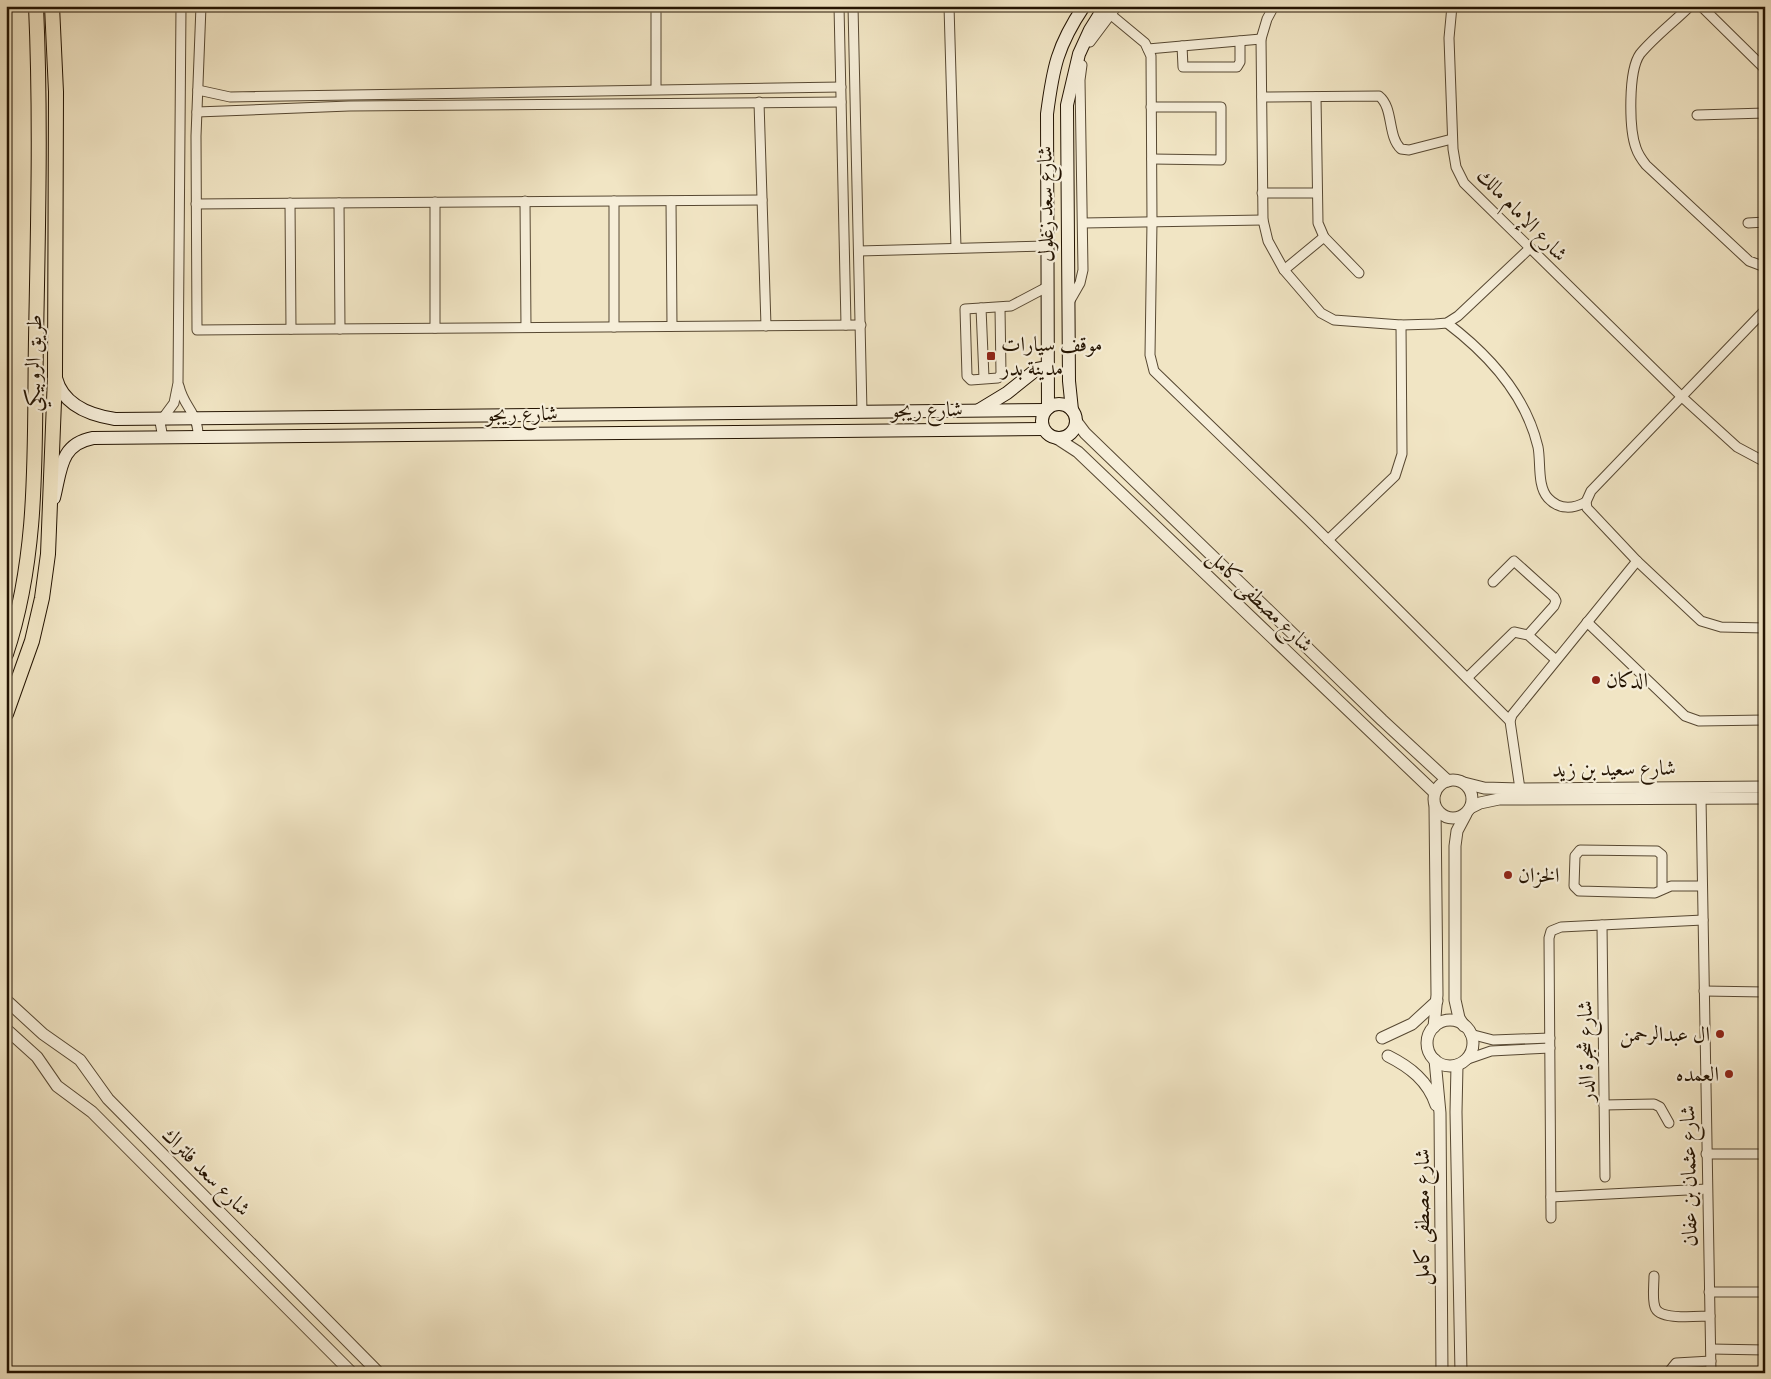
<svg xmlns="http://www.w3.org/2000/svg" width="1771" height="1379" font-family="'IM FELL Double Pica',Amiri,serif">
<rect width="100%" height="100%" fill="#f1e5c4"/>
<filter id="stains"><feTurbulence type="fractalNoise" baseFrequency=".004" numOctaves="4"/><feColorMatrix values="0 0 0 0 .2 0 0 0 0 .09 0 0 0 0 .02 0 0 0 .5 -.17"/></filter>
<radialGradient id="worn" r=".72"><stop offset=".6" stop-color="#630" stop-opacity="0"/><stop offset="1" stop-color="#630" stop-opacity=".3"/></radialGradient>
<g fill="none" stroke-linecap="round" stroke-linejoin="round">
<defs>
<g id="minor">
<path d="M201 6 196 136 197 330 861 325"/>
<path d="M656 6V89"/>
<path d="M839 6 846 325"/>
<path d="M853 6 862 412"/>
<path d="M949 6 956 248"/>
<path d="M1274 6 1267 19 1261 39 1263 220 1268 241 1284 270 1321 313 1334 320 1401 325 1435 324 1447 323 1458 316 1529 249"/>
<path d="M1452 6 1449 38 1453 149 1456 167 1464 183 1682 397 1737 447 1765 462"/>
<path d="M1690 6C1674 22 1654 37 1640 54 1628 71 1629 129 1636 148 1638 154 1642 160 1646 165L1749 261 1765 267"/>
<path d="M1701 6 1765 69"/>
<path d="M1110 14 1145 43 1151 56 1152 222 1150 355 1154 371 1309 521 1510 721"/>
<path d="M1090 42 1117 6"/>
<path d="M1182 46 1183 67H1237L1240 62V41"/>
<path d="M1148 49 1261 39"/>
<path d="M198 90 230 97 841 87"/>
<path d="M1262 97 1379 96C1394 108 1387 136 1401 149L1409 150 1452 139"/>
<path d="M1316 97 1318 223 1324 237 1359 273"/>
<path d="M759 102 766 326"/>
<path d="M1151 107H1221V160L1152 159"/>
<path d="M197 112 349 106 841 102"/>
<path d="M1697 115 1765 113"/>
<path d="M1262 193H1317"/>
<path d="M525 201 526 327"/>
<path d="M614 201V327"/>
<path d="M671 201 672 326"/>
<path d="M435 202V328"/>
<path d="M290 203 291 329"/>
<path d="M339 203 340 329"/>
<path d="M196 204 762 200"/>
<path d="M1083 223 1263 220"/>
<path d="M1748 223 1765 222"/>
<path d="M859 251 1047 246"/>
<path d="M1284 270 1324 237"/>
<path d="M1068 304 1080 283 1083 270 1080 80 1082 65"/>
<path d="M981 308 965 309 967 376 971 380 998 378 1001 374 1000 308"/>
<path d="M1765 310 1591 491 1586 502 1587 508 1637 561 1701 621 1721 627 1765 628"/>
<path d="M1447 323C1488 354 1526 396 1538 447 1541 462 1537 486 1548 498 1559 510 1573 509 1586 502"/>
<path d="M984 378 981 308 1011 306 1047 287"/>
<path d="M179 386C184 408 199 413 198 438"/>
<path d="M163 438 160 422 174 403 178 383 181 6"/>
<path d="M1328 540 1395 476 1402 454 1401 325"/>
<path d="M1493 582 1514 561 1554 597 1556 601 1554 606 1528 635"/>
<path d="M1587 622 1685 716 1699 721 1765 720"/>
<path d="M1467 678 1514 632 1528 635 1556 660"/>
<path d="M1520 789 1510 721 1512 715 1637 561"/>
<path d="M1701 798 1711 1373"/>
<path d="M1662 889V855L1657 851 1580 850 1575 856 1574 886 1579 891 1655 893 1671 886H1702"/>
<path d="M1602 925 1605 1177"/>
<path d="M1704 991 1765 992"/>
<path d="M1470 1034 1493 1040 1550 1038"/>
<path d="M1465 1060 1491 1051 1550 1048"/>
<path d="M1604 1105 1654 1104 1660 1107 1669 1123"/>
<path d="M1706 1154H1765"/>
<path d="M1551 1197 1707 1189"/>
<path d="M1551 1218 1549 938 1551 931 1561 927 1703 920"/>
<path d="M1654 1276C1654 1285 1652 1299 1655 1307 1659 1321 1698 1316 1710 1316"/>
<path d="M1709 1292H1765"/>
<path d="M1711 1349 1765 1350"/>
<path d="M1668 1373 1676 1363 1711 1361"/>
</g>
<g id="tertiary">
<path d="M1076 421 1085 433 1382 720 1448 781"/>
<path d="M1058 439 1078 452 1435 793"/>
<circle cx="1453" cy="799" r="19"/>
<path d="M1464 783 1484 788 1520 789 1765 787"/>
<path d="M1470 808 1480 803 1499 799 1765 798"/>
<path d="M6 1000 43 1034 80 1060 108 1099 379 1373"/>
<circle cx="1450" cy="1043" r="23"/>
<path d="M1464 1026 1459 1018 1455 1000V846L1457 831 1466 814"/>
<path d="M1434 1027 1437 995 1435 807"/>
<path d="M6 1029 37 1057 57 1086 92 1112 352 1373"/>
<path d="M1382 1038 1412 1024 1437 1001"/>
<path d="M1388 1056C1410 1067 1428 1081 1436 1105"/>
<path d="M1435 1060 1440 1113 1442 1373"/>
<path d="M1457 1065 1456 1112 1461 1373"/>
</g>
<g id="secondary">
<path d="M56 378C63 405 89 415 115 419L1045 410"/>
<circle cx="1059" cy="421" r="17"/>
<path d="M1048 408 1047 114C1053 68 1057 46 1084 6"/>
<path d="M979 410 1007 393 1037 369 1048 367"/>
<path d="M1072 410 1069 381 1067 105 1079 54 1090 30 1105 6"/>
<path d="M54 498C61 470 60 444 93 438L1043 429"/>
</g>
<g id="primary">
<path d="M6 654C40 552 34 445 36 339 38 228 41 117 36 6"/>
<path d="M6 714 32 641 42 598 48 554 55 376 56 92 52 6"/>
</g>
</defs>
<!-- minor casing -->
<use href="#minor" stroke="#574832" stroke-width="11"/>
<!-- tertiary casing -->
<use href="#tertiary" stroke="#574832" stroke-width="13"/>
<!-- secondary casing -->
<use href="#secondary" stroke="#241402" stroke-width="14"/>
<!-- primary casing -->
<use href="#primary" stroke="#241402" stroke-width="16"/>
<!-- minor -->
<use href="#minor" stroke="#f6eed9" stroke-width="9"/>
<!-- tertiary -->
<use href="#tertiary" stroke="#f6eed9" stroke-width="11"/>
<!-- secondary -->
<use href="#secondary" stroke="#f6eed9" stroke-width="12"/>
<!-- primary -->
<use href="#primary" stroke="#f1e5c4" stroke-width="14"/>
</g>
<!-- markers -->
<g fill="#8f2418" stroke="#f6eed9" stroke-width="2">
<rect x="986" y="351" width="10" height="10" rx="2.5"/>
<circle cx="1596" cy="680" r="5"/>
<circle cx="1508" cy="875" r="5"/>
<circle cx="1720" cy="1034" r="5"/>
<circle cx="1729" cy="1074" r="5"/>
</g>
<g text-anchor="middle" dominant-baseline="central" stroke-width="4.5" stroke-linejoin="round" paint-order="stroke">
<!-- street labels -->
<g font-size="21" fill="#241402" stroke="#f6eed9">
<text transform="translate(1046 204) rotate(-91)">شارع سعد زغلول</text>
<text transform="translate(1522 215) rotate(46)">شارع الإمام مالك</text>
<text transform="translate(34 363) rotate(-89)">طريق الروبيكي</text>
<text transform="translate(927 410) rotate(-1)">شارع ريجو</text>
<text transform="translate(522 414) rotate(-1)">شارع ريجو</text>
<text transform="translate(1260 601) rotate(44)">شارع مصطفى كامل</text>
<text transform="translate(1614 769) rotate(-1)">شارع سعيد بن زيد</text>
<text transform="translate(1586 1051) rotate(-91)">شارع شجرة الدر</text>
<text transform="translate(206 1172) rotate(45)">شارع سعد فلتراك</text>
<text transform="translate(1689 1176) rotate(-91)">شارع عثمان بن عفان</text>
<text transform="translate(1422 1217) rotate(-90)">شارع مصطفى كامل</text>
</g>
<!-- poi labels -->
<g font-size="21" fill="#241402" stroke="#f6eed9" text-anchor="start">
<text x="1001" y="344">موقف سيارات<tspan x="1001" dy="24">مدينة بدر</tspan></text>
<text x="1606" y="680">الدكان</text>
<text x="1518" y="875">الخزان</text>
<text x="1710" y="1034" text-anchor="end">ال عبدالرحمن</text>
<text x="1719" y="1074" text-anchor="end">العمده</text>
</g>
</g>
<!-- margin -->
<rect width="1771" height="1379" fill="none" stroke="#f1e5c4" stroke-width="25"/>
<rect x="8" y="8" width="1756" height="1364" fill="none" stroke="#241402" stroke-width="2.5"/>
<rect x="12" y="12" width="1746" height="1354" fill="none" stroke="#241402"/>
<rect width="100%" height="100%" filter="url(#stains)"/>
<rect width="100%" height="100%" fill="url(#worn)"/>
</svg>
